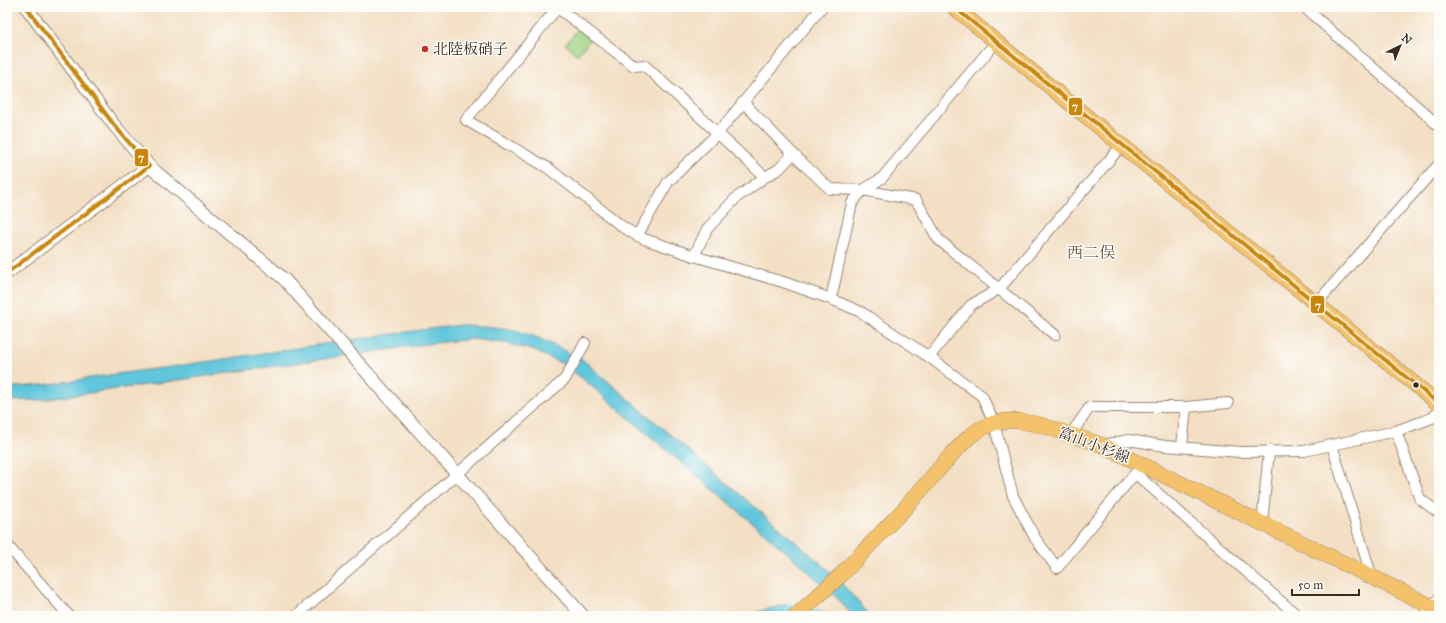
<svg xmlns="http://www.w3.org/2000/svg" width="1446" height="623" font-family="'IM FELL Great Primer','Noto Serif JP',serif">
<rect width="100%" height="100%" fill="#fdfcf7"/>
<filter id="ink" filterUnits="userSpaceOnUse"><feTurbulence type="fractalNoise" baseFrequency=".025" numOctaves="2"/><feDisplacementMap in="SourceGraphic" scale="8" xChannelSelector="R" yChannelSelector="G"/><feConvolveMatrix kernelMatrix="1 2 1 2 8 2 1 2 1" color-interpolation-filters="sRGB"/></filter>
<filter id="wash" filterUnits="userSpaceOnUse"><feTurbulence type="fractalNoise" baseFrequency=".012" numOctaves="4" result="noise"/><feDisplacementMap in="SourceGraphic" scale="16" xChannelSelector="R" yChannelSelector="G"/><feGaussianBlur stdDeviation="0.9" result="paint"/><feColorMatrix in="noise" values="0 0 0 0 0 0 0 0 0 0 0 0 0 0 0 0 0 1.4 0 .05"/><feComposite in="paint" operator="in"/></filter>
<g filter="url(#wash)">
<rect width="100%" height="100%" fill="#f3dfc4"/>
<!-- green -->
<path fill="#9ed282" stroke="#6c7e50" d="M579 28 591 39 577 55 565 44Z"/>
<!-- water -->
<g fill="#5fc6dc" stroke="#4d787d">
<path d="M462 325C478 326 493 326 509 329 535 334 560 348 583 360L832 573 871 616H853L836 597 797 561 583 379 563 364 532 350 505 343 472 339 427 344 41 400 7 401V387C46 387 85 378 124 373 237 359 349 338 462 325Z"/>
<path d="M789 604 818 611 833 616H740Z"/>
</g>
</g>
<g filter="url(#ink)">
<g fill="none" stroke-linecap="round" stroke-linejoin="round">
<defs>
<g id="minor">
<path d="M558 7 466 120 548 168 624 228 644 239 694 256 783 282 831 299 861 312 929 357 982 396 994 423 1013 496 1035 538 1057 568 1142 465"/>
<path d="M1304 7 1439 126"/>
<path d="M558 8 634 66 644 65 765 177"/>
<path d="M743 102 793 154 830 189 863 190 916 200 938 239 1055 335"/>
<path d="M637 236 668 182 717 134 822 7"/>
<path d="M694 256 707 229 736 198 765 177 779 169 793 154"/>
<path d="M831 299 852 203 863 190 882 178 996 42"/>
<path d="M1316 304 1439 164"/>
<path d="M929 357 971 305 999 289 1122 145"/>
<path d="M1396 431 1420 499 1439 513"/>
<path d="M1071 434 1090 407H1186L1228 403"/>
<path d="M1102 445 1129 440 1165 446 1240 452 1304 451 1396 431 1432 418 1439 411"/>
<path d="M1332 445 1372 578"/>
<path d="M1182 447 1186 407"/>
<path d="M1136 474 1241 567 1298 616"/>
<path d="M1262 524 1269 451"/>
<path d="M7 545 69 616"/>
<path d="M296 616 565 379 585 343"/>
<path d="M1424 616 1439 598"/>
</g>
<g id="tertiary">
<path d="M26 7 114 125 149 166 284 279 583 616"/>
<path d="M7 273 149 166"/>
</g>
<g id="primary">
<path d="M954 7 1065 99 1439 404"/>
<path d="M796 616 841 575 906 507 954 452 970 436 980 429 994 423 1007 421H1019L1041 425 1102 445 1439 610"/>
</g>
</defs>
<!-- minor casing -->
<use href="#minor" stroke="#978471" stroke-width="12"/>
<!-- tertiary casing -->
<use href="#tertiary" stroke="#978471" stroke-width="14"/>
<!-- primary casing -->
<use href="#primary" stroke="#978471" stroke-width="16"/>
<!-- minor -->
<use href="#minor" stroke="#fff" stroke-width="10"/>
<!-- tertiary -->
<use href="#tertiary" stroke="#fff" stroke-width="12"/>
<!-- primary -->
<use href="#primary" stroke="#f4c26a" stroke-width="15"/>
<defs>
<g id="bus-1">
<path d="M954 7 1439 404"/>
<path d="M7 273 149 166 114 125 26 7"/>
</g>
</defs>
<!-- bus-1 casing -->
<use href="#bus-1" stroke="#fdfcf7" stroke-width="7"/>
<!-- bus-1 -->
<use href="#bus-1" stroke="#c88708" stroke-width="4"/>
</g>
</g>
<!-- markers -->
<circle fill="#c8321e" stroke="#fdfcf7" stroke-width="1.5" cx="425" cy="49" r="4"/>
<circle fill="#3b2a1e" stroke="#fdfcf7" stroke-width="1.5" cx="1416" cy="385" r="3.5"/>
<g text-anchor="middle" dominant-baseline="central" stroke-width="3" stroke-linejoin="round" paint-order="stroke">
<!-- poi labels -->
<g font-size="15" fill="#3b2a1e" stroke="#fdfcf7" text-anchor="start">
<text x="433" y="49">北陸板硝子</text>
</g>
<!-- street labels -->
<g font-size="15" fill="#3b2a1e" stroke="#fdfcf7">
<text transform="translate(1094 445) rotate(21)">富山小杉線</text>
</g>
<!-- neighbourhood labels -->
<g font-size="16" fill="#704f43" stroke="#fdfcf7">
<text x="1091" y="252">西二俣</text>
</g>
</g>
<g stroke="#fdfcf7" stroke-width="1.5">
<rect x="1068" y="97" width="15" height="19" rx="4" fill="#c88708"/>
<rect x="134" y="148" width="15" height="19" rx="4" fill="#c88708"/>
<rect x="1310" y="295" width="15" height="19" rx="4" fill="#c88708"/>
</g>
<g font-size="11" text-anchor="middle" font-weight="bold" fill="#fff">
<text x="1075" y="110">7</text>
<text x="141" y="161">7</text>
<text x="1318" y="309">7</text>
</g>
<!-- margin -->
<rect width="1446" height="623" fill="none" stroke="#fdfcf7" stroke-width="24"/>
<!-- north arrow -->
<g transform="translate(1400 46) rotate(43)" stroke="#fdfcf7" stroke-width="3" paint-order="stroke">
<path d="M0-3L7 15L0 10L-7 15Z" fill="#3b2a1e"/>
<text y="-6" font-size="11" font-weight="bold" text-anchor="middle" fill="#3b2a1e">N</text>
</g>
<!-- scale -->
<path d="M1292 589v6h67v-6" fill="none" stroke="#3b2a1e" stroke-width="2"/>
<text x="1298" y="589" font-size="12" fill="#3b2a1e" stroke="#fdfcf7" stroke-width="3" paint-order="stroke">50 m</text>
</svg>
